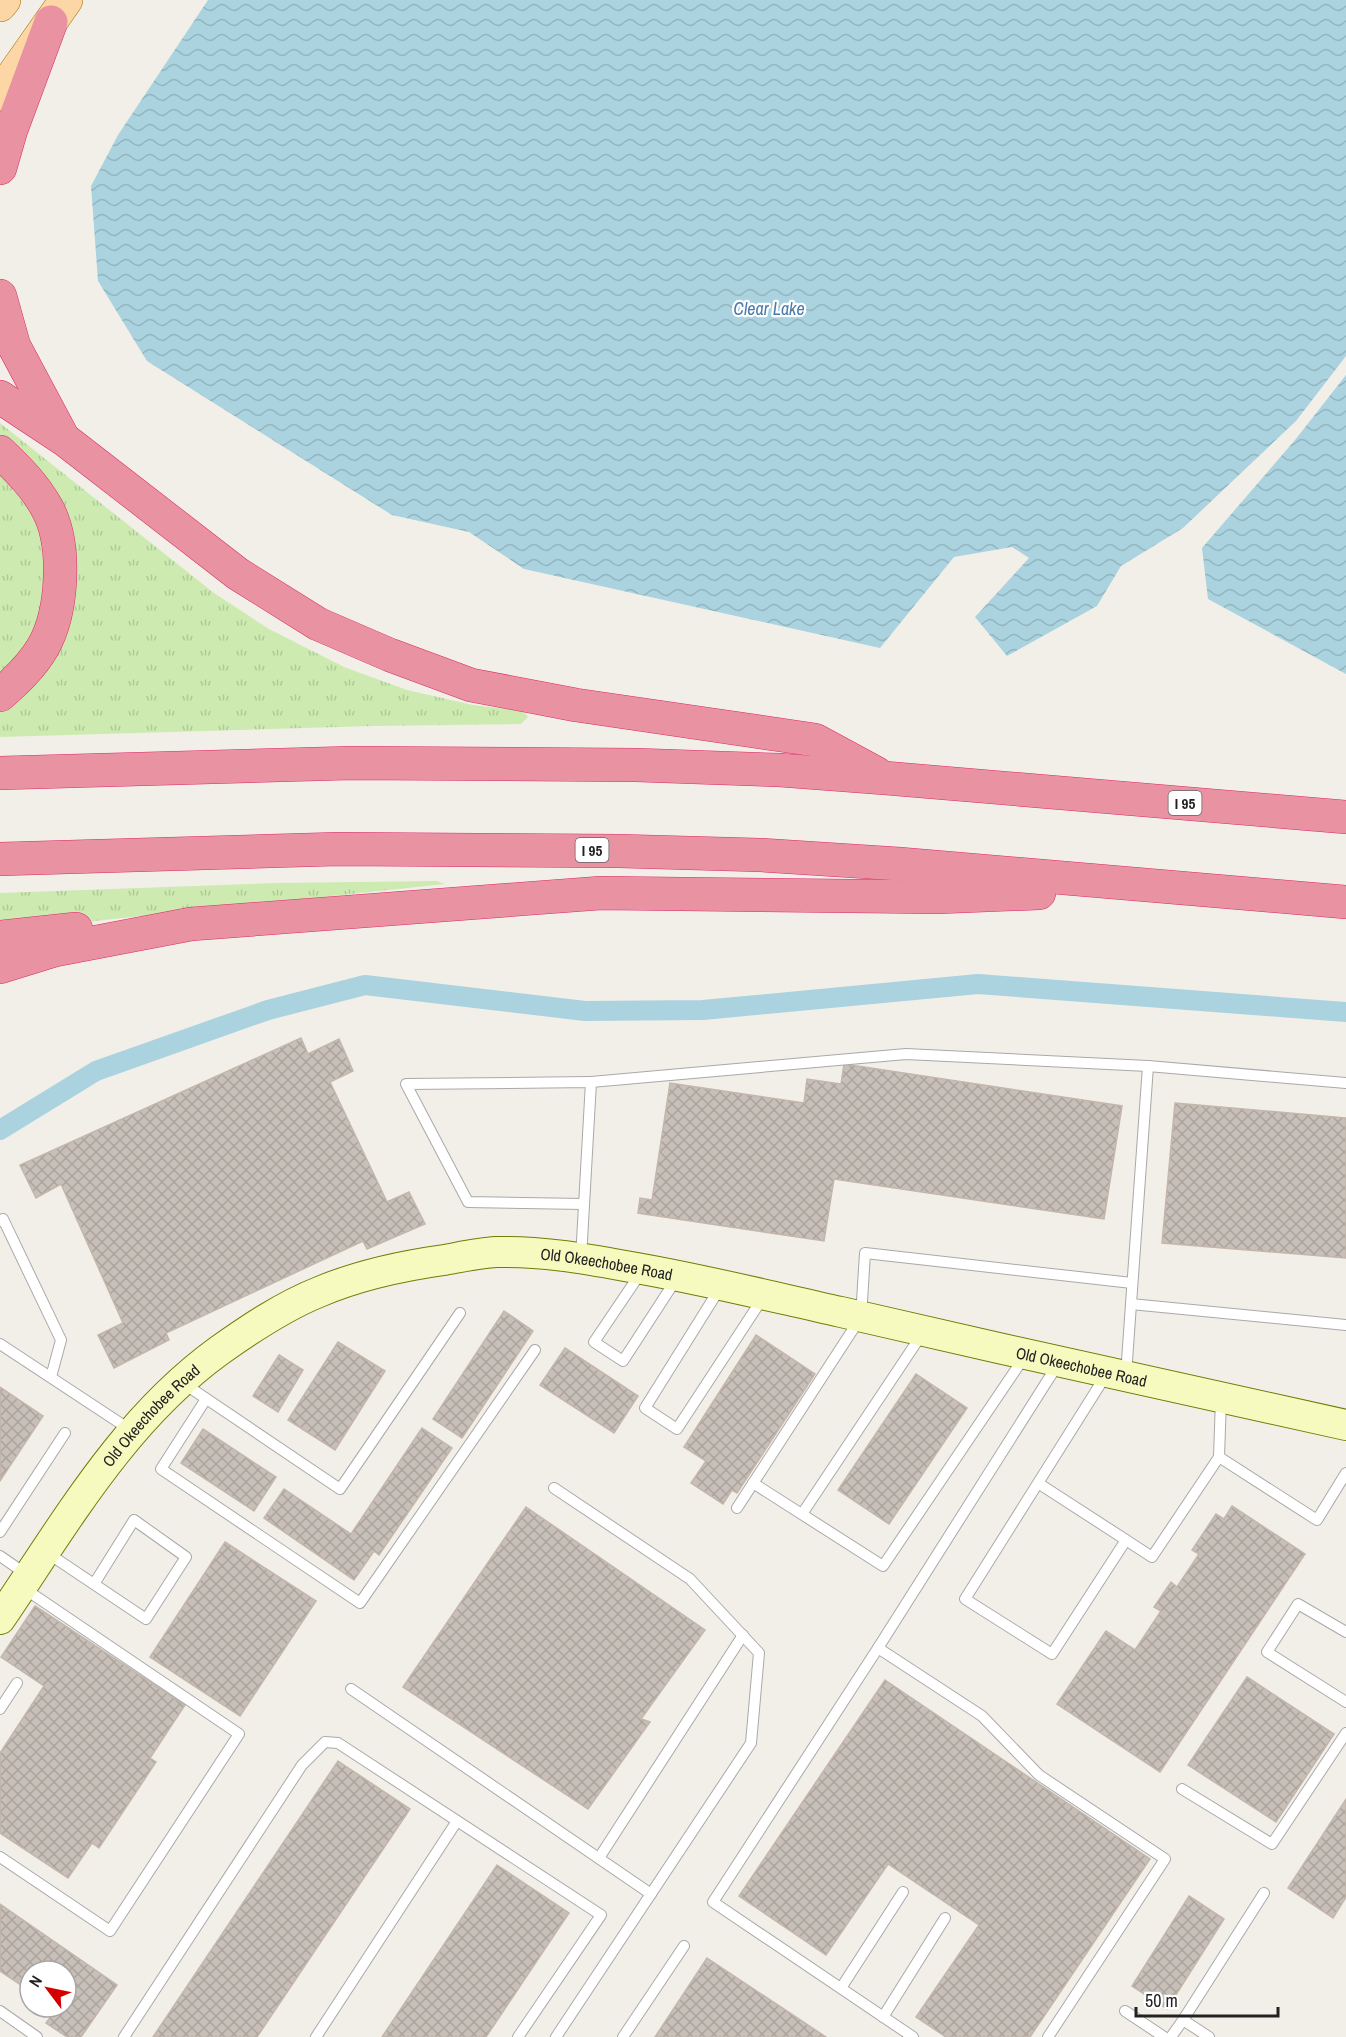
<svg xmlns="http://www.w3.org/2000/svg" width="1346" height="2037" font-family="'Archivo Narrow',sans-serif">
<defs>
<pattern id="grass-tufts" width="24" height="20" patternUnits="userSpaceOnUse" patternTransform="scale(1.5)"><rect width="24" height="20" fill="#cdebb0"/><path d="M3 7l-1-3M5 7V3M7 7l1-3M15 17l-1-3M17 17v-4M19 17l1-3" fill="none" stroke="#b0c997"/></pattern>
<pattern id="water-waves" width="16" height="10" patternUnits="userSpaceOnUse" patternTransform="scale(1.5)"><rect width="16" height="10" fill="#aad3df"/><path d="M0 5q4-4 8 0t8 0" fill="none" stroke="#92b5bf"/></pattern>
<pattern id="building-cross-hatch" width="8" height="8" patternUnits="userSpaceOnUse" patternTransform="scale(1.5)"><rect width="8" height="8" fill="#c7bfb8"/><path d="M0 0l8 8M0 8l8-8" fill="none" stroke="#aba49e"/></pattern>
</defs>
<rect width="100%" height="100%" fill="#f2efe9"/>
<!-- grass -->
<g fill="url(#grass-tufts)">
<path d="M0 423 214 593 269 629 344 667 407 690 473 705 522 711 528 717 521 724 372 726 0 737V709L68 582 0 440Z"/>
<path d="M0 465 7 471 47 541 39 629 0 682Z"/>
<path d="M437 881 445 884 0 931V893L275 883Z"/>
</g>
<!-- water -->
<g fill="url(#water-waves)">
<path d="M208 0H1346V356L1296 421 1183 528 1121 566 1097 606 1007 656 975 617 1029 558 1012 547 954 557 880 648 524 569 469 532 392 515 147 361 98 281 91 186 118 135Z"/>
<path d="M1346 375V674L1208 599 1202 548 1295 440Z"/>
</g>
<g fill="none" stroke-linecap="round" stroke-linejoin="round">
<!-- canal -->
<path stroke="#aad3df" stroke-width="20" d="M0 1130 96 1071 268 1010 365 985 585 1011 703 1010 978 984 1346 1012"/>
</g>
<!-- building -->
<g fill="url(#building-cross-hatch)" stroke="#c4b6ab" stroke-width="1.5">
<path d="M301 1038 308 1054 339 1039 353 1071 330 1082 387 1202 409 1192 425 1224 367 1249 363 1241 166 1333 169 1340 114 1368 98 1335 123 1323 61 1184 36 1198 20 1165Z"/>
<path d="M844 1064 1122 1106 1104 1219 834 1179 824 1241 638 1213 640 1198 652 1200 670 1083 804 1103 807 1079 841 1084Z"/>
<path d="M1175 1103 1346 1118V1258L1162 1243Z"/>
<path d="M504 1311 533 1331 462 1438 433 1419Z"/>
<path d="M756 1335 815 1374 737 1493 732 1490 723 1504 691 1483 706 1461 684 1447Z"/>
<path d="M338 1342 385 1371 335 1450 288 1420Z"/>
<path d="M565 1348 638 1396 614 1433 540 1385Z"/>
<path d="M279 1355 303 1370 278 1412 253 1396Z"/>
<path d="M916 1374 967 1408 889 1524 838 1490Z"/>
<path d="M0 1387 43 1416 0 1481Z"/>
<path d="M422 1428 452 1448 379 1555 374 1551 354 1580 264 1518 284 1489 351 1534Z"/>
<path d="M203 1429 276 1477 254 1511 181 1463Z"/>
<path d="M1232 1506 1305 1554 1160 1772 1057 1704 1106 1631 1135 1650 1161 1611 1154 1607 1171 1582 1177 1587 1199 1554 1192 1550 1216 1514 1224 1519Z"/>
<path d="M526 1507 705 1630 641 1719 650 1722 588 1809 403 1687Z"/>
<path d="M225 1542 316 1601 240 1716 150 1657Z"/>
<path d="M35 1606 185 1705 150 1758 156 1762 99 1848 92 1843 68 1878 0 1833V1753L44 1686 1 1657Z"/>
<path d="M1247 1677 1334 1734 1276 1822 1188 1765Z"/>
<path d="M885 1680 1150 1859 1030 2037H946L916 2017 979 1925 888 1864 826 1955 739 1896Z"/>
<path d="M338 1761 410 1809 257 2037H153Z"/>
<path d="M1346 1799V1897L1333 1918 1288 1888Z"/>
<path d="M497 1865 569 1913 486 2037H382Z"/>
<path d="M1189 1896 1224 1919 1167 2009 1132 1986Z"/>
<path d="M0 1904 117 1985 81 2037H67L46 2023 56 2009 53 2007H66V1971H30V1991L0 1971Z"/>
<path d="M707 1958 826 2037H655Z"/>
</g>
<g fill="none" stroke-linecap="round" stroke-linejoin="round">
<defs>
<g id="lane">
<path d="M1148 1066 1131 1304 1346 1325"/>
<path d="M591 1082 906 1054 1148 1066 1346 1083"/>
<path d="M0 1221 3 1219 61 1340 51 1377"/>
<path d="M581 1258 591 1082 406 1084 468 1202 583 1204"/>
<path d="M642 1271 594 1342 623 1361 677 1278"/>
<path d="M720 1288 645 1408 677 1429 764 1296"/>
<path d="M0 1344 132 1431"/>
<path d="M1126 1375 1131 1304"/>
<path d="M183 1383 340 1489 460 1313"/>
<path d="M206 1399 161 1469 360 1603 535 1350"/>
<path d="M1219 1457 1317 1520 1346 1473"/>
<path d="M753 1483 883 1566 1025 1356"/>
<path d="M1038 1483 1126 1540 1052 1654 965 1599 1106 1375"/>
<path d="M554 1488 690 1579 759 1653 751 1743 556 2037"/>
<path d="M737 1508 861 1317 865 1253 1132 1283"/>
<path d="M802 1514 922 1334"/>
<path d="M0 1532 65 1433"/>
<path d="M1126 1540 1152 1557 1219 1457 1221 1399"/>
<path d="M46 1552 146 1619 186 1557 134 1520 94 1584"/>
<path d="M0 1556 26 1574"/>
<path d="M1346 1632 1298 1604 1267 1652 1346 1702"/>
<path d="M878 1648 1058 1364"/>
<path d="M351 1689 651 1894"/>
<path d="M0 1709 17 1683"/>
<path d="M1182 1789 1272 1844 1346 1733"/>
<path d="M0 1857 110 1931 239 1734 22 1587"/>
<path d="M599 1858 743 1635"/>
<path d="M841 1988 903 1892"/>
<path d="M0 2011 37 2037"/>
<path d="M1125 2011 1164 2037"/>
<path d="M883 2017 945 1918"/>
<path d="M1183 2020 1264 1893"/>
<path d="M124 2037 302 1765 325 1742 338 1743 601 1915 518 2037"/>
<path d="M316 2037 457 1821"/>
<path d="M623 2037 684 1946"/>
<path d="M913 2037 713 1902 878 1648 982 1716 1039 1775 1165 1859 1048 2037"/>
<path d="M1171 2037 1183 2020 1209 2037"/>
</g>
<g id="secondary">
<path id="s1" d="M0 1619C66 1522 124 1419 220 1350 251 1328 284 1306 319 1292 359 1275 401 1266 444 1260 461 1257 479 1253 496 1252 540 1251 582 1258 625 1266 697 1278 769 1296 841 1312 1009 1351 1177 1388 1346 1425"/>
</g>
<g id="primary">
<path d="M0 5 4 0"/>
<path d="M0 94 66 0"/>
</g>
<g id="highway">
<path d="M0 168 11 130 51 22"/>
<path d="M0 296 14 346 62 436"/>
<path d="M0 397 65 440 238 574 318 624 390 655 471 685 576 705 815 740 876 773"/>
<path d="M0 452C18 469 35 486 47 508 67 544 63 612 43 647 32 666 16 681 0 695"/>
<path d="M0 773 352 763 636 765 779 770 885 778 1346 817"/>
<path d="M0 859 339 849 619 851 760 855 900 864 1346 902"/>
<path d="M0 937 76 929"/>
<path d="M0 967 55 950 191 924 601 893 938 897 1039 893"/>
</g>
</defs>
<!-- lane casing -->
<use href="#lane" stroke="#a9a9a9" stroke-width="12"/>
<!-- secondary casing -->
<use href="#secondary" stroke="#707d05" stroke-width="32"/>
<!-- primary casing -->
<use href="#primary" stroke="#a06b00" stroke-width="34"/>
<!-- highway casing -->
<use href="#highway" stroke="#dc2a67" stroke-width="34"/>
<!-- lane -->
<use href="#lane" stroke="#fff" stroke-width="10"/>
<!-- secondary -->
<use href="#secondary" stroke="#f7fabf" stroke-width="30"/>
<!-- primary -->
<use href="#primary" stroke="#fcd6a4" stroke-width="33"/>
<!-- highway -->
<use href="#highway" stroke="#e892a2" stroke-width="33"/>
</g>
<g text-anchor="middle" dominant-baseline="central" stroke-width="4.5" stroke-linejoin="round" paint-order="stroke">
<!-- shield labels -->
<g fill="#fff" stroke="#646464" stroke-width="1.5">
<rect x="1168.5" y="791" width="33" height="24" rx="4.5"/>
<rect x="575.5" y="838" width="33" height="24" rx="4.5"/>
</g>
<g font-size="15" font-weight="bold" fill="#222">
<text x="1185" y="803">I 95</text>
<text x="592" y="850">I 95</text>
</g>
<!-- street labels -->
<g font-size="16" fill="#222" stroke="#fff">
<text stroke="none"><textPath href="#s1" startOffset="758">Old Okeechobee Road</textPath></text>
<text stroke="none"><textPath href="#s1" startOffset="1244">Old Okeechobee Road</textPath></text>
<text stroke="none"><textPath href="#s1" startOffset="254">Old Okeechobee Road</textPath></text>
</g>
<!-- water labels -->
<g font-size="18" font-style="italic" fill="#4a7aab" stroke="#fff">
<text x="769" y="308">Clear Lake</text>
</g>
</g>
<!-- north arrow -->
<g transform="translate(48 1989) rotate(302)"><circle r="28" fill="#ffffff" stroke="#a7a7a7" stroke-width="1.5"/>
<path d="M0-4.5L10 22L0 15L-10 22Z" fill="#d40000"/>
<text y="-9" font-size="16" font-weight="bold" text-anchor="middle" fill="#222222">N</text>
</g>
<!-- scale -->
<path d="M1136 2007v9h142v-9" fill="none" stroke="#222222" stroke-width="3"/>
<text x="1145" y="2007" font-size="18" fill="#222222" stroke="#ffffff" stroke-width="4.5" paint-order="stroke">50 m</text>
</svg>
